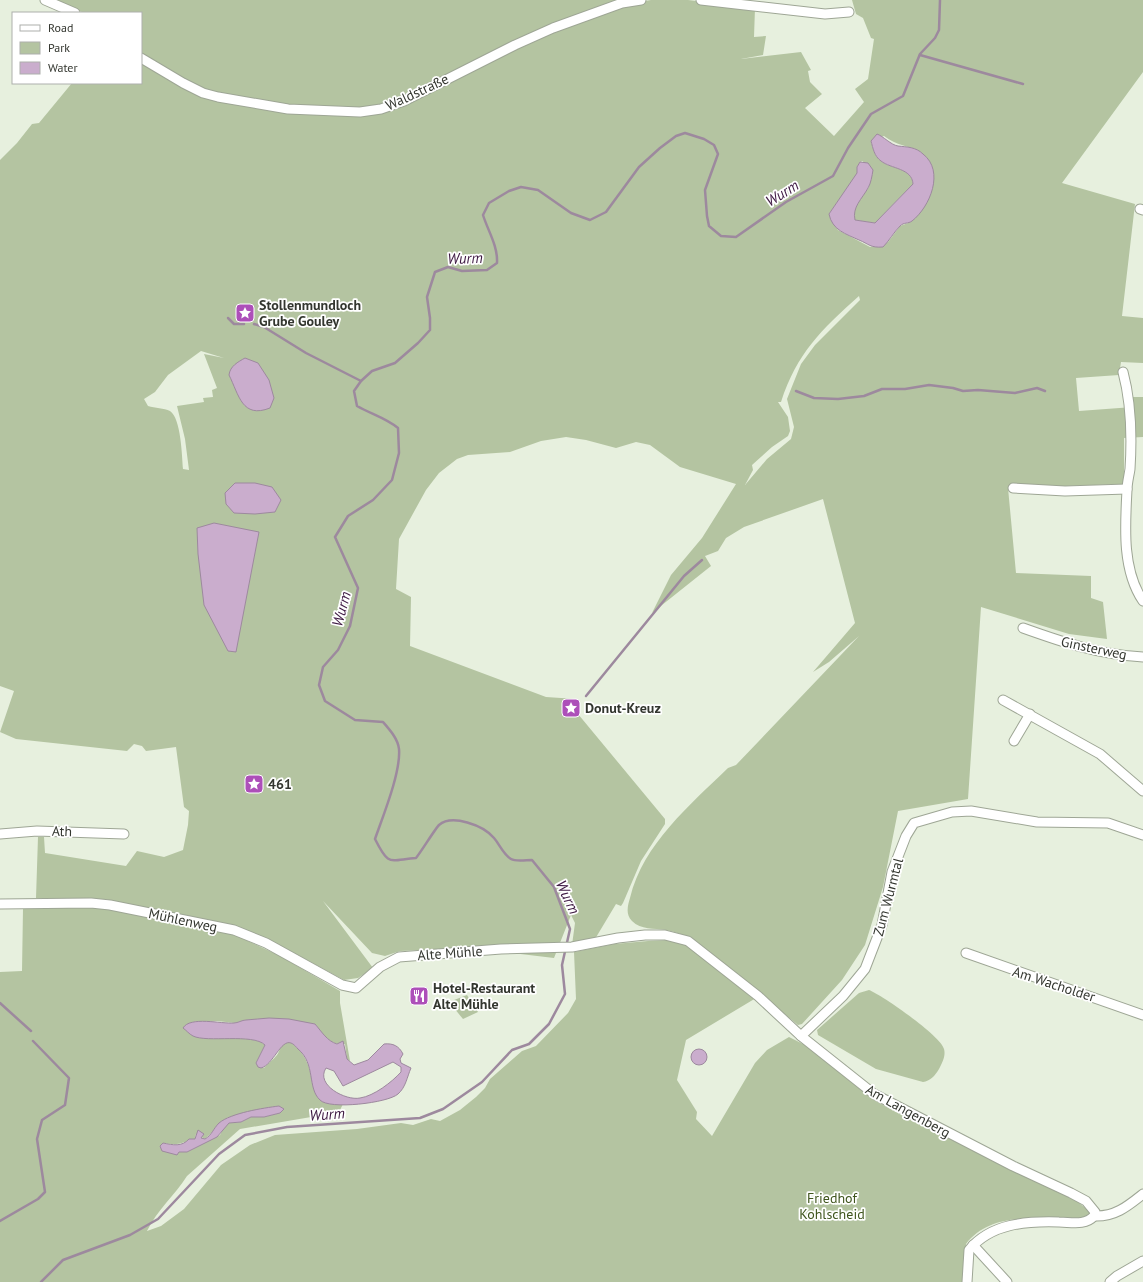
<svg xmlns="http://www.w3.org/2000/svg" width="1143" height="1282" font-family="'PT Sans',sans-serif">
<rect width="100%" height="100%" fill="#e7f0de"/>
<!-- green -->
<g fill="#b4c4a1" fill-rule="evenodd">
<path d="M54 0H631L621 5 651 0H688L755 8 754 37 766 36 763 55 741 59 801 52 811 70 808 71 810 82 822 94 805 108 834 136 864 102 855 89 868 79 874 39 871 38 863 18 856 14 852 0H1143V72L1062 183 1135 204 1122 316 1143 318V363L1121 362 1119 375 1076 378 1079 411 1133 407 1131 397H1143V437L1124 438V484L1008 488 1016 573 1091 576V598L1103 602 1107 639 1069 634 981 607 968 799 898 811 883 887 865 945 842 980 802 1024 798 1025 690 937C682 935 674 931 666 930 654 928 641 930 632 921 625 914 628 905 630 898 643 844 690 805 728 768L736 765 859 636 829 662 813 672 855 623 823 499 744 527 726 538 718 551 705 556 711 566 652 613 671 575 702 538 736 484 680 467 650 445 636 442 616 448 586 440 566 437 541 441 510 452 468 455 457 459 439 473 426 490 399 539 396 589 411 597 410 646 546 697 576 699 578 714 665 819V824L641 861 623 903 621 906 616 904 595 939 572 945 575 923 571 915 554 958 470 948 400 951 385 956 372 953 323 901 373 968 358 978 344 980 281 946 224 923 104 899 36 898 38 837H44L45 853 126 866 137 851 164 857 183 850 188 825 189 811 184 807 176 747 146 751 142 746 134 744 127 751 16 739 0 732 14 691 0 686V160L17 143 32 124 39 123 72 83H141V13H84ZM884 136C897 146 908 145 922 153L908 223 900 226 888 242 870 247 838 230 829 214 857 174V167L860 162 863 161 869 187C862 197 852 207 854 220L875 223 913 184C912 168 891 169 881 161 874 156 873 148 871 141ZM859 296 860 300 815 345 801 364 787 399 794 427 791 439 767 459 745 485 753 470 752 465 772 447 788 436 790 431 788 417 778 402H781C797 353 821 330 859 296ZM201 351 224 358 204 354 217 388 212 390 213 397 203 398 204 402 177 406 185 439 189 470 183 469C182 456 181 418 170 411 164 408 155 408 148 406L144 399 155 392 168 375Z"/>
<path d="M91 907 111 909 235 935 280 956 340 991V1003L350 1061 347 1059 345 1044C329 1045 324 1036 315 1024L245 1020 235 1023 217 1021 192 1022 194 1036C209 1037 254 1035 265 1045L256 1063 264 1068C268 1063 273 1060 277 1055 280 1051 280 1044 285 1042 290 1041 293 1044 296 1047 313 1062 309 1080 319 1099L343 1104 337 1116H317L240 1129 187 1176C175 1195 157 1210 147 1231L161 1226 184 1209 221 1165 250 1145 275 1135 357 1129 401 1123 413 1125 431 1119 440 1121 460 1110 476 1097 485 1088 490 1079 522 1051 536 1046 568 1013 576 999 574 952 614 944 648 941 667 940 685 944 756 998 686 1040 677 1080 697 1112 696 1119 712 1136 755 1063 767 1050 789 1037 807 1046 872 1099 907 1118 1078 1202 1091 1213C1076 1231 1000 1199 966 1244L964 1282H0V972L22 971 23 909ZM279 1106 280 1113 264 1117H251L241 1122 229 1123 224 1126 220 1135 187 1152H179L163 1143C181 1146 180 1142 195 1140L196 1134 205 1139 227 1118Z"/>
<path d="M869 990C882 995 941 1036 944 1049 946 1056 942 1063 939 1069 935 1076 930 1081 923 1082L876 1069 818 1035 817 1030 859 993Z"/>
<path d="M467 995 478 1012 463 1019 449 1002Z"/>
</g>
<!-- water -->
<g fill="#caadcd" stroke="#9d899e" fill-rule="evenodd">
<path d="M877 134C883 136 891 145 898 146 907 147 916 147 923 154 945 171 930 207 912 221 908 224 904 222 900 226 894 232 889 241 883 247 870 248 869 244 859 240 846 234 832 230 829 214L857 173V167L860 162 868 163 873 170C872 176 871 183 868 188 862 199 852 207 855 220L875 223 913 184C912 168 891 169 881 161 874 156 873 148 871 141Z"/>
<path d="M245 358 258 363 269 380 274 398 270 408C242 419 239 395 229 375 230 366 238 362 245 358Z"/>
<path d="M235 483H255L272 487 281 500 275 512 255 514 234 513 226 504 225 493Z"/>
<path d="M214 523 259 532 236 652 228 651 204 605 198 554 197 528Z"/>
<path d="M269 1018 289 1019 315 1024C322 1032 327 1041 337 1044L343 1041 347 1059 354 1065 368 1060 384 1044C393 1043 399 1046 403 1054L400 1059 401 1063 411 1068C407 1077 406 1087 398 1094 388 1103 329 1110 320 1100 307 1088 316 1064 298 1049 296 1047 294 1044 291 1043 281 1039 273 1065 261 1068L258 1067 256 1063 265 1045C253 1033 207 1043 193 1036 189 1034 186 1030 183 1028 190 1016 221 1024 234 1023 238 1023 242 1020 246 1020 254 1019 261 1019 269 1018ZM393 1062 401 1067V1072C392 1082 374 1096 360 1098 346 1101 315 1085 326 1068L334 1071 343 1086Z"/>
<circle cx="699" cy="1057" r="8"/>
<path d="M279 1106 284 1109 280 1113 264 1117H251L241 1122 229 1123 217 1137 187 1152H179L177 1155 162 1151 160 1146 163 1143C173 1145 182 1147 189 1139H195L198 1130 204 1134 201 1138 205 1139C212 1135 213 1129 219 1123 231 1113 263 1108 279 1106Z"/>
</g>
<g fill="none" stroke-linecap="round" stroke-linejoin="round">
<!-- stream -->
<g stroke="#9d899e" stroke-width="2.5">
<path d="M920 55 1023 84"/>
<path d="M228 318 234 324H244"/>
<path d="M254 324 264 327 306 353 361 381"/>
<path d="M796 391 814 398 838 399 864 396 882 389H905L929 385 953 388 963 391 978 390 1015 393 1037 388 1045 391"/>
<path d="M586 696 684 576 702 560"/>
<path d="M0 1003 31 1031"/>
<path d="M0 1221 38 1199 45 1192 37 1139 42 1120 65 1105 69 1078 33 1041"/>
<path d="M41 1282 63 1260 130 1235 158 1219 219 1154 245 1135 287 1127 420 1118 443 1109 482 1082 512 1050 529 1044 549 1024 565 994 562 965 570 929 554 887 532 860C526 860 516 862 511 859 503 854 500 845 494 838 483 825 452 814 439 825 435 829 421 852 416 858 389 860 389 867 375 839 383 816 401 772 399 749 398 739 390 730 383 722L355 720 325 701 319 685 323 667 338 650 350 626 358 588 335 537 348 516 373 500 392 480 399 453 398 428C386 418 371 414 357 406L354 391 361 381 372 371 395 363 418 343 430 330V318L427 297 435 272 448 267 462 271 487 270 497 263C498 246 488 231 483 215L489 203 509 191 521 187 538 190 571 213 590 220 606 212 639 167 660 148 676 136 685 133 704 139 714 145 718 154 705 190 707 216 709 226 721 236 736 237 786 202 833 176 848 148 871 114 903 96 920 54 935 38 939 30 940 0"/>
</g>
<defs>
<g id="street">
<path d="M45 0 75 13"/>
<path d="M701 0 825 14 849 12"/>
<path d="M141 58 183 83 203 93 218 97 288 109 360 112 381 109 404 101 515 45 553 28 622 3 641 0"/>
<path d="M1140 209 1143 210"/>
<path d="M1123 372C1131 402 1132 438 1130 469 1129 476 1127 483 1127 490 1125 527 1122 570 1143 601"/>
<path d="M1013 488 1065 491 1127 489"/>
<path d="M1023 628C1062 642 1100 655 1143 657"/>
<path d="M1003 700 1100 754 1143 791"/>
<path d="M1014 741 1030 714"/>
<path d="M0 834 37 831 124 834"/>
<path d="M0 904 91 903 110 905 234 930 266 943 342 985 356 988 380 967 399 957 501 949 572 947 618 938 645 935H665L688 941 758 996 801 1036 874 1094 1013 1166 1071 1193 1086 1201 1095 1212 1094 1216C1085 1226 1071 1222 1059 1222 1027 1221 991 1223 969 1250L967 1282"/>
<path d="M966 953 1143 1015"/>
<path d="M801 1036 843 996 865 969 882 925 892 872 906 836 914 823 952 812 971 811 1037 822 1108 823 1143 835"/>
<path d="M1094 1216C1115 1217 1128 1206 1143 1194"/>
<path d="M973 1245 1007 1282"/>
<path d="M1110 1282 1117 1276 1143 1261"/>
</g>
</defs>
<!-- street casing -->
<use href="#street" stroke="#9ea695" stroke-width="11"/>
<!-- street -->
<use href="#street" stroke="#fff" stroke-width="9"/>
</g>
<!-- icons -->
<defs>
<symbol id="sight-square" viewBox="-11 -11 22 22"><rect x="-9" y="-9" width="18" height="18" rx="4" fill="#ad4fb9" stroke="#fff"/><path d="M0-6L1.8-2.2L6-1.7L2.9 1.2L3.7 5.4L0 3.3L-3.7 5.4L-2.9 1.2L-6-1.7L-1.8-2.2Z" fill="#fff"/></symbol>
<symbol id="restaurant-square" viewBox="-11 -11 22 22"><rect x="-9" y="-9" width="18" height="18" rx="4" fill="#ad4fb9" stroke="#fff"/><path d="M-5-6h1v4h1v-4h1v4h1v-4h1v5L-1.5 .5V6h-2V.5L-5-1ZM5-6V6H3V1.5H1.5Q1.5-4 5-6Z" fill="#fff"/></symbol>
</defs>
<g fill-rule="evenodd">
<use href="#sight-square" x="234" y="302" width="22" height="22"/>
<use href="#sight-square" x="560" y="697" width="22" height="22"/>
<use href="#sight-square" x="243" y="773" width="22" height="22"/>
<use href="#restaurant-square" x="408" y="985" width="22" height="22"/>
</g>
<g text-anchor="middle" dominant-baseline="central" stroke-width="3.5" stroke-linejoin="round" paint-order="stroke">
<!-- street labels -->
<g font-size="14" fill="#33362f" stroke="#fff">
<text transform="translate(417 92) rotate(-25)">Waldstraße</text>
<text transform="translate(1094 648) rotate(12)">Ginsterweg</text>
<text transform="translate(62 831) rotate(2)">Ath</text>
<text transform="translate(888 897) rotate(-75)">Zum Wurmtal</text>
<text transform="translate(183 920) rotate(12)">Mühlenweg</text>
<text transform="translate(450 953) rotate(-4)">Alte Mühle</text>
<text transform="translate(1054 984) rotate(18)">Am Wacholder</text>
<text transform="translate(908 1111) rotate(29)">Am Langenberg</text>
</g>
<!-- poi labels -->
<g font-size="14" font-weight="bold" fill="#33362f" stroke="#fff" text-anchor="start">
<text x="259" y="305">Stollenmundloch<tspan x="259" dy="16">Grube Gouley</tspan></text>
<text x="585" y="708">Donut-Kreuz</text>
<text x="268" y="784">461</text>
<text x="433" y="988">Hotel-Restaurant<tspan x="433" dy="16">Alte Mühle</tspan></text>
</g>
<!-- park labels -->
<g font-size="14" fill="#3f551d" stroke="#fff">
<text x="832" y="1198">Friedhof<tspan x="832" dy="16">Kohlscheid</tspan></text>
</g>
<!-- water labels -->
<g font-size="15" font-style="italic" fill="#3d1842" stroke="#fff">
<text transform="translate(782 193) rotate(-32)">Wurm</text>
<text transform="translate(465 258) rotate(-2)">Wurm</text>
<text transform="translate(341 609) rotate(-75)">Wurm</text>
<text transform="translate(568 897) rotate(65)">Wurm</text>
<text transform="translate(327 1114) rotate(-4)">Wurm</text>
</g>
</g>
<!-- legend -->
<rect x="12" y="12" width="130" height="72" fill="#ffffff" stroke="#adafac"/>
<rect x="20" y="25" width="20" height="6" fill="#ffffff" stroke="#adafac"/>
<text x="48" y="32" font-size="12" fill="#33362f">Road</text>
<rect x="20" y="42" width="20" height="12" fill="#b4c4a1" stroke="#adafac"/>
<text x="48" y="52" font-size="12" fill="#33362f">Park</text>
<rect x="20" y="62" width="20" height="12" fill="#caadcd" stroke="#adafac"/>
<text x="48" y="72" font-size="12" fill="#33362f">Water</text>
</svg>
